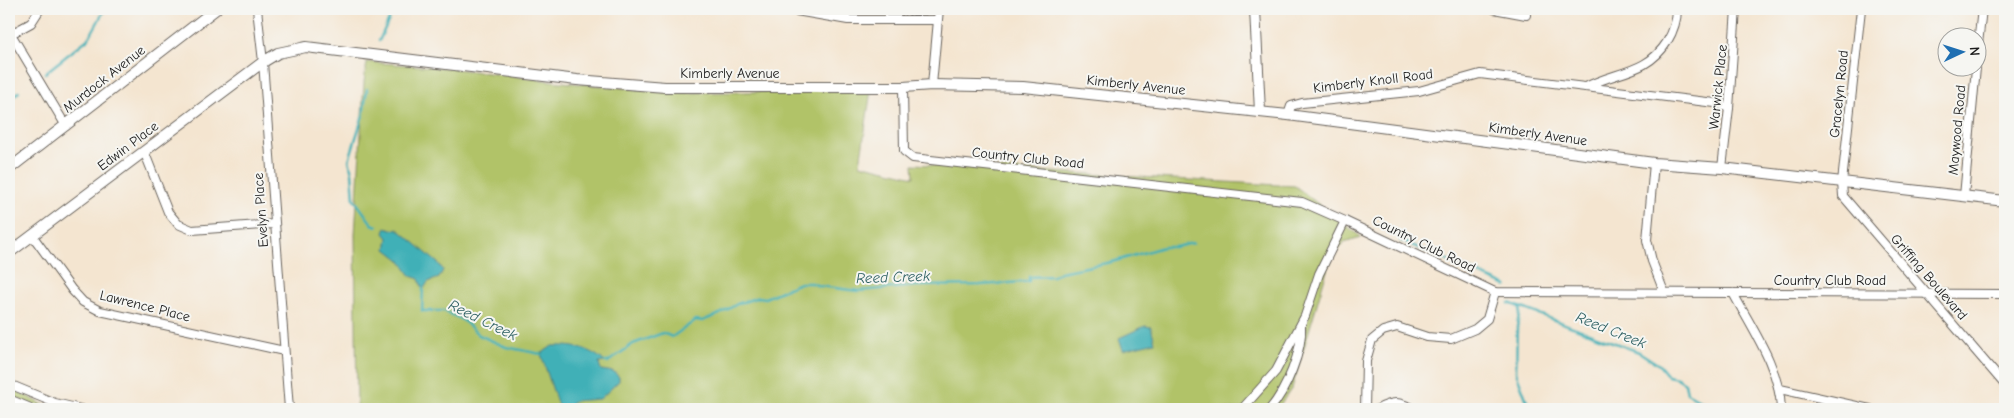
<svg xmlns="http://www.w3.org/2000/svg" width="2014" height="418" font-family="'Comic Neue',sans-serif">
<rect width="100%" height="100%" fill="#f6f6f2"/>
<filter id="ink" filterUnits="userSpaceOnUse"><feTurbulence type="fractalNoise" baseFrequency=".02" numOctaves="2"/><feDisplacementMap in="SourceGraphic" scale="10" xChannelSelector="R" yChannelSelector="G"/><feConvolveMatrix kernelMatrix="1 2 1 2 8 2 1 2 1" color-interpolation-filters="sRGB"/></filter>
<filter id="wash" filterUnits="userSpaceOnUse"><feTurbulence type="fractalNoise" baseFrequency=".0096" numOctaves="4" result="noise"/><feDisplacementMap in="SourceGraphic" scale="20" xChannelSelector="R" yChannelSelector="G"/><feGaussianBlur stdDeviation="1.12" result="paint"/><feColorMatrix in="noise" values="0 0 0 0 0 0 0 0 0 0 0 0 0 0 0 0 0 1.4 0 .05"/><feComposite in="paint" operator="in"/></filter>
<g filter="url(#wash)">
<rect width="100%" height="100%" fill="#f4e5d0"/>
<!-- green -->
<g fill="#b1c367" stroke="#667042">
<path d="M367 62 448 68 551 81 676 93 871 90 860 164 914 177 913 164 1295 186 1361 237 1344 242 1330 260 1292 388 1277 409H357L355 235 364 82Z"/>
<path d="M9 387 46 406 61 409H43L9 395Z"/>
</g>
<!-- water -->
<g fill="#40b0b7" stroke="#2e666a">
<path d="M386 227 393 230 397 228 439 264 443 270 439 278 428 282 423 290 419 279 411 276 400 260 386 249 388 238 384 233Z"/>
<path d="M1145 326 1151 327 1155 342 1123 350 1119 338Z"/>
<path d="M552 346C571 345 591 348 605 362L599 363 601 370 614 372 619 377V381L600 399 573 401 568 409H559L541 354Z"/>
</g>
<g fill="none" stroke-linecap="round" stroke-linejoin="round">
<!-- stream -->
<g stroke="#40b0b7" stroke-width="2.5">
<path d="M379 41 394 9"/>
<path d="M45 73 89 38 105 9"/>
<path d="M367 89 363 115 349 160 352 173 354 199 372 224 377 226"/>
<path d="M9 99 19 92"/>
<path d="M1400 240 1507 286"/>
<path d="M423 288 422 311H444L464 321 479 335 506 347 541 354"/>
<path d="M1509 303 1639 352 1659 365 1668 376 1677 378 1685 383 1687 393 1716 409"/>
<path d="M1520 308 1517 327 1516 372 1530 409"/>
<path d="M605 362H608L633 344 663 333 672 337 696 320 702 321 720 314 737 304 759 297 765 298 800 283H812L819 286 858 291 917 286 980 285 1024 282 1029 281V277L1053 276 1060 272 1112 262 1163 247H1175L1193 243"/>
</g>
</g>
</g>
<g filter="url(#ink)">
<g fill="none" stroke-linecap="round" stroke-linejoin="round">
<defs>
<g id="minor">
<path d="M257 9 263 62 289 409"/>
<path d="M785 9 848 20H937"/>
<path d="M1494 9 1526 15"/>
<path d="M1861 9 1842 182 1843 196 2005 385"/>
<path d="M11 34 66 126"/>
<path d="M9 35 31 23 40 9"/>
<path d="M1976 61 1982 9"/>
<path d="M932 85 939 9"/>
<path d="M903 87 904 151 913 158 1302 202 1345 221 1495 292 2005 294"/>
<path d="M1586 87C1616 71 1647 74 1667 42 1673 32 1677 20 1677 9"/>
<path d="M1288 115 1291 106 1302 103 1419 91 1480 74 1715 103 1729 108"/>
<path d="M144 151 168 212 178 224 192 230 274 224"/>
<path d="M1654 163 1647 240 1652 261 1664 292"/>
<path d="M1722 168 1729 108 1736 9"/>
<path d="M1964 196 1976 68"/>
<path d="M32 235 72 290 83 302 100 311 284 351"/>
<path d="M1733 293C1752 329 1780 368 1781 409"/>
<path d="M9 384 55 403 81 409"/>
<path d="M1780 389 1870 409"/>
<path d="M9 399 33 409"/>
<path d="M1242 409 1276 371 1305 316 1319 274 1345 221"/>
<path d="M1270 409C1286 390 1303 351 1301 325"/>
<path d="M1365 409 1366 361 1372 340 1383 331 1397 327 1427 337 1451 339 1475 329 1487 319 1495 292"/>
<path d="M1378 409C1394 400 1399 402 1415 409"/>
</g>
<g id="tertiary">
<path d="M1255 9 1260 112"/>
<path d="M9 169 216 9"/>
<path d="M9 253 263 62 278 53 306 47 577 80 665 87H903L932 85 1023 87 1288 115 1654 163 1722 168 2005 201"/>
</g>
</defs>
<!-- minor casing -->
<use href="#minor" stroke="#68625b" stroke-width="10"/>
<!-- tertiary casing -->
<use href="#tertiary" stroke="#68625b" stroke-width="12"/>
<!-- minor -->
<use href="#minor" stroke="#fff" stroke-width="8"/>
<!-- tertiary -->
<use href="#tertiary" stroke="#fff" stroke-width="10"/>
</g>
</g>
<g text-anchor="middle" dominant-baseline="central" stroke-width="4" stroke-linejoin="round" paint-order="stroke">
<!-- street labels -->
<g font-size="14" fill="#1c1c1c" stroke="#f6f6f2">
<text x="730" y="73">Kimberly Avenue</text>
<text transform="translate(104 79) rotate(-38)">Murdock Avenue</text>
<text transform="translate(1373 81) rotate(-7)">Kimberly Knoll Road</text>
<text transform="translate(1136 85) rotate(6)">Kimberly Avenue</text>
<text transform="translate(1718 87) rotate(-84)">Warwick Place</text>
<text transform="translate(1839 94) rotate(-84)">Gracelyn Road</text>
<text transform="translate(1957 130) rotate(-85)">Maywood Road</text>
<text transform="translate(1538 134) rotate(8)">Kimberly Avenue</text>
<text transform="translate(128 146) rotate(-37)">Edwin Place</text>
<text transform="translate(1028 158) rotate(6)">Country Club Road</text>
<text transform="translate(261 210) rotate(-94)">Evelyn Place</text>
<text transform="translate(1424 244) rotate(26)">Country Club Road</text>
<text transform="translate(1929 277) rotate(49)">Griffing Boulevard</text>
<text x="1830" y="280">Country Club Road</text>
<text transform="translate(145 306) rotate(14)">Lawrence Place</text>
</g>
<!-- water labels -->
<g font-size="15" font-style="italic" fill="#2c5f62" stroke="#f6f6f2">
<text transform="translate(893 277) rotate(-2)">Reed Creek</text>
<text transform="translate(483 320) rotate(26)">Reed Creek</text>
<text transform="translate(1611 330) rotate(22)">Reed Creek</text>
</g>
</g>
<!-- margin -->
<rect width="2014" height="418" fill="none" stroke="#f6f6f2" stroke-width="30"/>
<!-- north arrow -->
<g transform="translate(1962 52) rotate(86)"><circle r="24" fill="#f6f6f2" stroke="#9f9f9c"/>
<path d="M0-4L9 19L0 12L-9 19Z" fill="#1f6fb2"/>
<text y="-8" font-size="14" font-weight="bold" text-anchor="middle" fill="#1c1c1c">N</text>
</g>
</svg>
